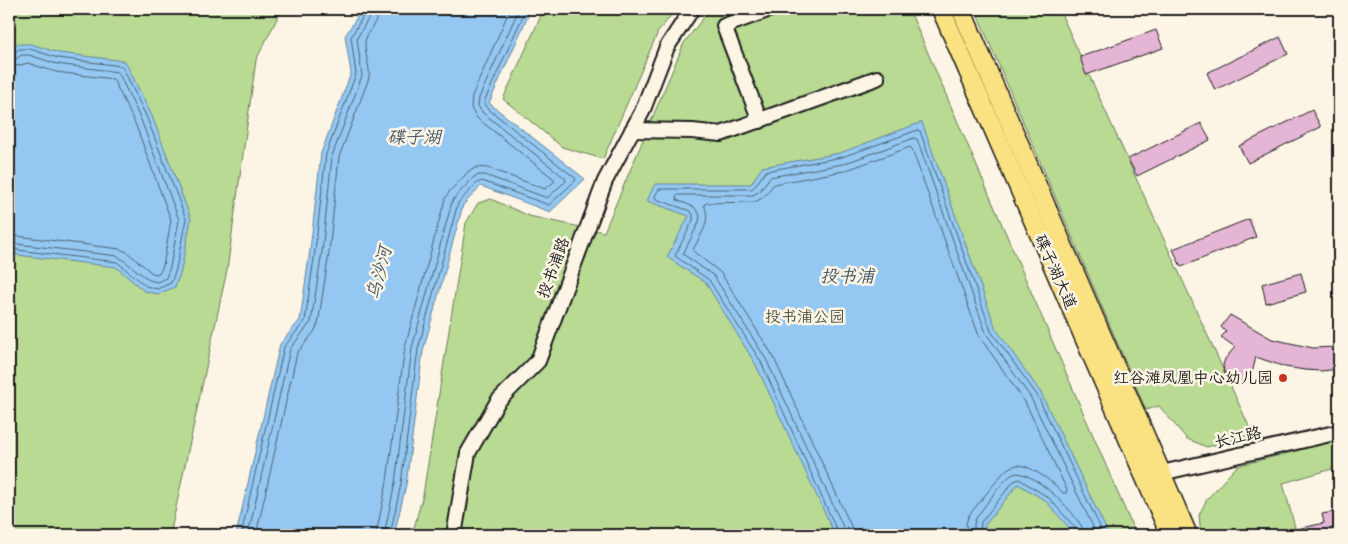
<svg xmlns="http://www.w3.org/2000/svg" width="1348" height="544" font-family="Mynerve,'LXGW WenKai TC',sans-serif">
<rect width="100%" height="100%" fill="#fcf5e5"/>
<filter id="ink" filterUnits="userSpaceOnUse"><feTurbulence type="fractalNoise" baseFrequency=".02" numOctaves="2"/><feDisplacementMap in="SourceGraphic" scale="10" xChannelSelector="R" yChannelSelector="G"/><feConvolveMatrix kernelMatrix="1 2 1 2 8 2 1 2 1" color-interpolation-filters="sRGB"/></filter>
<g filter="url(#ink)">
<!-- green -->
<g fill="#b8da93" stroke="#6a7b58">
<path d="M9 9H282L256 60 227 270 170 535H9Z"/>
<path d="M544 9H676L658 32 603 159 562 147 503 99Z"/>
<path d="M710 9H909L1136 535H412L423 495 466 223 478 203 491 199 529 216 604 232 684 43Z"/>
<path d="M975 9H1059L1253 435 1207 447 1187 439 1159 406 1146 410Z"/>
<path d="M1339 440V467L1283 483 1297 535H1201L1199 515 1207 499 1237 466Z"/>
</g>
<!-- water -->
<g fill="#94c8f2" stroke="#64839c">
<path d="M362 9H531L489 103 585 179 550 212 481 186 463 205 423 351 406 485 394 535H236L280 344 300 320 310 250 321 153 351 73 345 36Z"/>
<path d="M16 44H31L59 53 125 61 152 116 191 219 181 271 175 287 158 294 144 291 116 267 9 254V51Z"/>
<path d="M922 122 996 329 1041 393 1109 535H1075L1046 501 1018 484 985 525V535H835L756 365 706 283 667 257 689 216 647 201 655 184H751L762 167 840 153Z"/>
</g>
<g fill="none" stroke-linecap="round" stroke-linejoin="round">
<!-- shore -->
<g stroke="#4c6172" stroke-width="1">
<path d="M9 55 13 54 19 49H30L58 58 122 66 147 118 186 219 176 269 171 283 157 289 146 286 117 262 9 249"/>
<path d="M9 61 15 60 21 55H29L57 64 118 72 141 120 179 220 170 267 166 278 157 282 149 280 118 256 9 243"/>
<path d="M9 68 28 63 56 72 113 79 135 123 171 220 163 266 160 272 156 274 152 273 127 252 120 249 9 235"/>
<path d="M241 535 284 347 305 321 315 251 326 154 356 74 351 37 365 13V9"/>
<path d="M248 535 290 349 311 322 322 252 332 156 362 76 357 38 370 16 372 9"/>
<path d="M256 535 297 353 314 332 318 324 329 253 339 157 369 78C371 66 362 48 366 38 370 27 379 21 379 9"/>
<path d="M376 535 387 481 405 347 445 199 449 192 469 171 478 167 488 168 545 189 555 181 554 179 477 118 471 108 472 96 510 9"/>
<path d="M384 535 395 483 412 348 452 202 455 197 474 177 479 175H485L547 198 566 181 565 178 482 112 478 106 479 98 519 9"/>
<path d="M390 535 401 484 418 349 458 203 477 183 482 181 549 205 576 180 575 178 487 108 484 104 485 100 526 9"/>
<path d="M839 535 761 362 709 280 675 256 693 220V214L690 211 656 199 655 196 659 189H752L755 186 766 171 842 157 918 130 920 131 991 331 1037 395 1104 535"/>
<path d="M846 535 844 529 766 359 714 276 683 254 699 222 700 215 694 207 677 200 676 197 678 195H753L760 191 770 177 843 164 914 138 917 139 986 333 1031 398 1097 535"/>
<path d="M853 535 851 526 773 356 721 273 694 252 693 250C700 235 712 222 704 205L706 203 755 202 764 197 774 184 844 171 910 147 912 149 979 336 1025 402 1067 490 1066 493H1063C1056 484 1030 465 1018 465 1012 466 1008 468 1004 472L969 515 966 523 967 535"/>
<path d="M974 535V524L976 518C983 509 1004 478 1013 474 1030 466 1084 519 1085 535"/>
<path d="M980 535 981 522 1014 481 1019 479 1049 498 1077 530 1079 535"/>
</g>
</g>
<!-- building -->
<g fill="#e5b5d6" stroke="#1c1c1c">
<path d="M1156 30 1163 48 1086 75 1080 57Z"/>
<path d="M1280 37 1288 54 1215 90 1207 73Z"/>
<path d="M1312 110 1321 127 1248 163 1239 146Z"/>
<path d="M1201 123 1210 140 1137 176 1128 159Z"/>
<path d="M1249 219 1256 237 1181 267 1173 249Z"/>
<path d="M1301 273 1306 292 1266 303 1262 284Z"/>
<path d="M1230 315 1272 339 1313 348 1336 347 1339 369 1321 371 1305 370 1285 367 1256 357 1252 373 1248 378 1242 381H1235L1228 378 1224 372 1223 365 1225 359 1235 347 1221 337 1226 332 1221 327Z"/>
<path d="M1339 511V535H1289L1288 531 1324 523 1322 514Z"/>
</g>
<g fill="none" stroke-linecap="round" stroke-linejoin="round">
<defs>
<g id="minor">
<path d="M760 121 724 26 770 9"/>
<path d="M632 130 692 131 721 134 877 78"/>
<path d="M1153 475 1339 432"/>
<path d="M454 535 468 453 498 401 538 361 605 181 642 112 667 47 692 9"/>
</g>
<g id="major">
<path d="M941 9 1170 535"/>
<path d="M961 9 1188 535"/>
</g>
</defs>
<!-- minor casing -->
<use href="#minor" stroke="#1c1c1c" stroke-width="18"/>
<!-- major casing -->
<use href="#major" stroke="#1c1c1c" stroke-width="21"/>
<!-- minor -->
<use href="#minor" stroke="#fcf5e5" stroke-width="14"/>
<!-- major -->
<use href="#major" stroke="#fae181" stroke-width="18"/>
</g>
</g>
<!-- markers -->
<circle fill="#c8321e" stroke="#fcf5e5" stroke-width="2" cx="1283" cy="378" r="5"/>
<g text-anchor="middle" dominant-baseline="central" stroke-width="5" stroke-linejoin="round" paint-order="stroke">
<!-- street labels -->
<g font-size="16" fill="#1c1c1c" stroke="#fcf5e5">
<text transform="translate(554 268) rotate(-70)">投书浦路</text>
<text transform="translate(1055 272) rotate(66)">碟子湖大道</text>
<text transform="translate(1238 438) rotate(-13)">长江路</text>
</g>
<!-- park labels -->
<g font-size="16" fill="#4b5540" stroke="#fcf5e5">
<text x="805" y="317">投书浦公园</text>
</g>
<!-- poi labels -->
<g font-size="16" fill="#1c1c1c" stroke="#fcf5e5" text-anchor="end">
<text x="1273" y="378">红谷滩凤凰中心幼儿园</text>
</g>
<!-- water labels -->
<g font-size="18" font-style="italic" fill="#465867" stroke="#fcf5e5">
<text x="414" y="138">碟子湖</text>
<text transform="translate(380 273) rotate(-76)">乌沙河</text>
<text x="847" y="277">投书浦</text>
</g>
</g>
<!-- margin -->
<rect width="1348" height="544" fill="none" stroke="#fcf5e5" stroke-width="30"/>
<rect x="15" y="15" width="1318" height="514" fill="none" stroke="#1c1c1c" stroke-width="2" filter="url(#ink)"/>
</svg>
